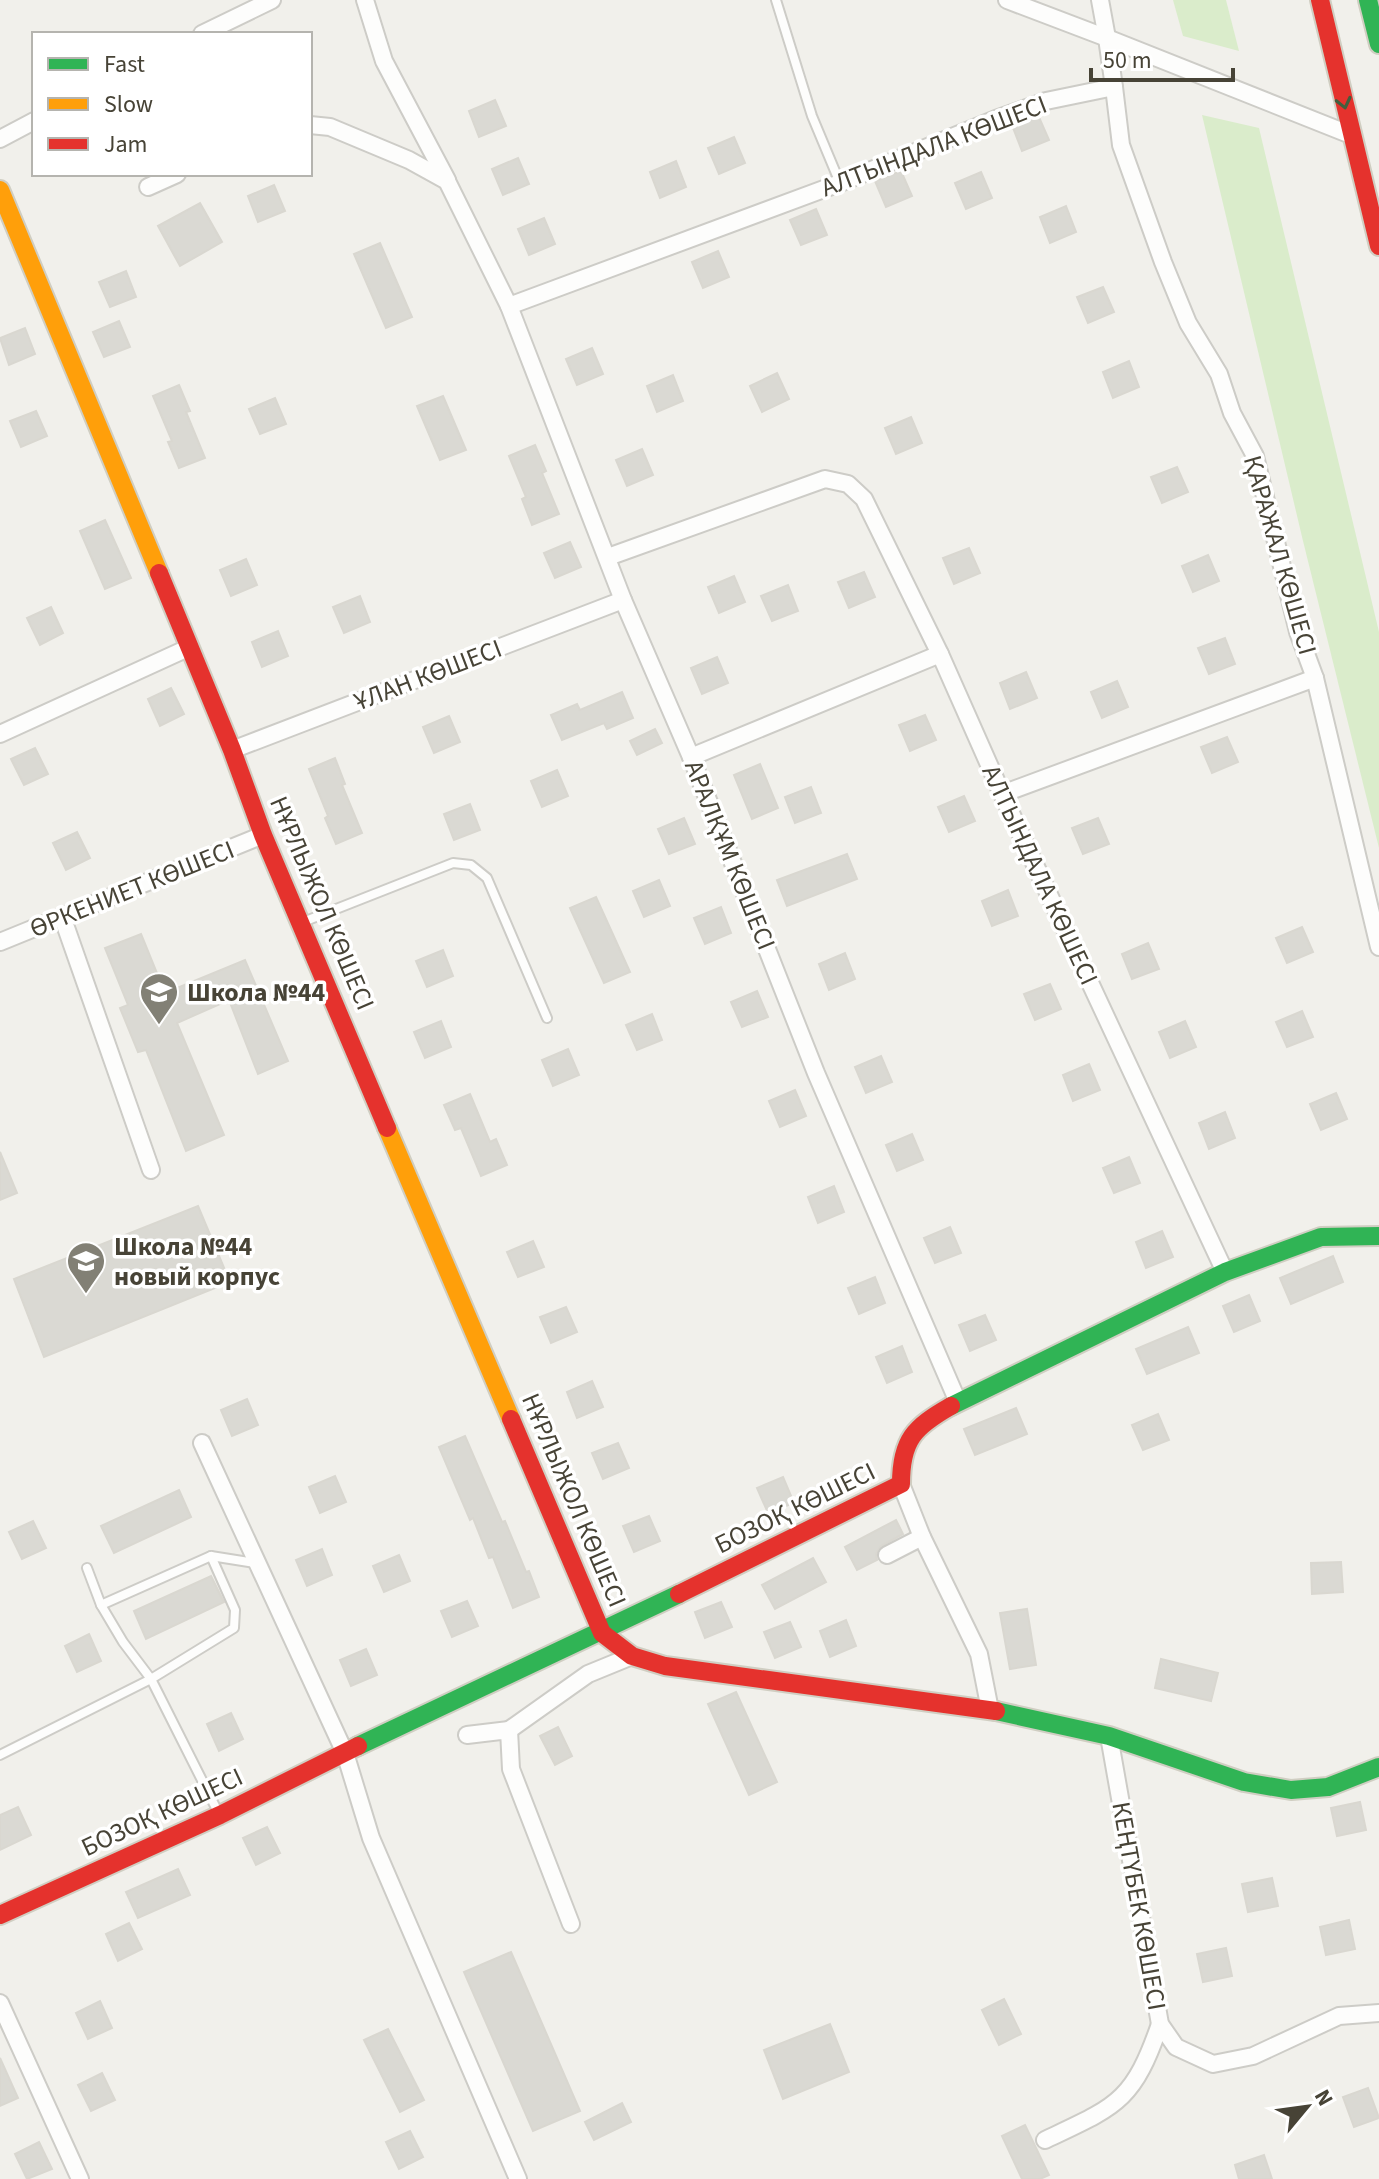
<svg xmlns="http://www.w3.org/2000/svg" width="1379" height="2179" font-family="'Source Sans 3',sans-serif">
<rect width="100%" height="100%" fill="#f1f0eb"/>
<!-- green -->
<g fill="#daeccb">
<path d="M1173 0H1226L1239 51 1183 36Z"/>
<path d="M1202 115 1259 128 1379 632V848L1303 541Z"/>
</g>
<!-- building -->
<g fill="#dad9d3" stroke="#d9d7d0" stroke-width="2">
<path d="M495 100 506 126 479 137 469 111Z"/>
<path d="M1038 115 1049 140 1022 151 1012 125Z"/>
<path d="M734 137 745 163 719 174 708 148Z"/>
<path d="M518 158 529 184 503 195 492 169Z"/>
<path d="M676 161 686 187 660 198 650 172Z"/>
<path d="M901 171 912 196 886 207 875 181Z"/>
<path d="M981 172 992 198 966 209 955 183Z"/>
<path d="M274 185 285 211 258 222 248 196Z"/>
<path d="M200 203 222 242 180 266 158 226Z"/>
<path d="M1066 206 1076 232 1050 243 1040 217Z"/>
<path d="M816 209 827 235 801 245 790 220Z"/>
<path d="M544 218 555 244 529 255 518 229Z"/>
<path d="M380 243 412 317 386 328 354 254Z"/>
<path d="M718 251 729 277 703 288 692 262Z"/>
<path d="M126 271 136 297 110 307 99 282Z"/>
<path d="M1103 287 1114 312 1088 323 1077 297Z"/>
<path d="M119 321 130 347 104 357 93 332Z"/>
<path d="M25 328 35 354 9 365 0 338Z"/>
<path d="M592 348 603 374 577 385 566 359Z"/>
<path d="M1129 361 1139 387 1113 398 1103 372Z"/>
<path d="M777 373 789 399 762 412 750 386Z"/>
<path d="M673 375 683 401 657 412 647 386Z"/>
<path d="M179 385 190 411 186 412 205 458 179 468 168 442 172 441 153 396Z"/>
<path d="M443 396 466 450 440 460 417 406Z"/>
<path d="M275 398 286 424 260 434 249 409Z"/>
<path d="M36 411 47 436 21 447 10 421Z"/>
<path d="M911 417 922 443 896 454 885 428Z"/>
<path d="M535 445 546 471 542 473 559 514 532 525 522 499 526 497 509 456Z"/>
<path d="M642 449 653 475 627 486 616 460Z"/>
<path d="M1177 467 1188 492 1162 503 1151 477Z"/>
<path d="M105 520 131 578 105 589 80 531Z"/>
<path d="M570 542 581 567 555 578 544 553Z"/>
<path d="M969 548 980 573 954 584 943 558Z"/>
<path d="M1208 555 1219 581 1193 592 1182 566Z"/>
<path d="M246 559 257 585 231 596 220 570Z"/>
<path d="M864 572 875 597 849 608 838 582Z"/>
<path d="M734 576 745 602 719 613 708 587Z"/>
<path d="M788 585 798 611 772 621 761 596Z"/>
<path d="M360 596 370 622 344 633 333 607Z"/>
<path d="M51 607 63 633 40 645 27 618Z"/>
<path d="M278 631 288 656 262 667 252 642Z"/>
<path d="M1225 638 1235 664 1209 674 1198 648Z"/>
<path d="M717 657 728 683 702 694 691 668Z"/>
<path d="M1026 672 1037 698 1010 709 1000 683Z"/>
<path d="M1117 681 1128 707 1102 718 1091 692Z"/>
<path d="M171 688 184 714 160 726 148 699Z"/>
<path d="M622 692 633 718 607 729 604 723 562 740 551 715 577 704 580 710Z"/>
<path d="M925 715 936 740 910 751 899 725Z"/>
<path d="M449 716 460 742 434 753 423 727Z"/>
<path d="M655 729 662 743 637 755 630 741Z"/>
<path d="M1227 737 1238 762 1212 773 1201 747Z"/>
<path d="M35 748 48 774 24 785 11 759Z"/>
<path d="M335 758 345 784 342 785 362 833 336 844 325 818 328 816 309 769Z"/>
<path d="M760 764 778 808 752 819 734 775Z"/>
<path d="M557 770 568 796 542 807 531 781Z"/>
<path d="M811 787 821 813 795 823 785 797Z"/>
<path d="M964 796 975 821 949 832 938 807Z"/>
<path d="M470 804 480 830 454 840 444 814Z"/>
<path d="M684 818 695 844 669 854 658 829Z"/>
<path d="M1098 818 1109 844 1083 854 1072 828Z"/>
<path d="M77 832 90 858 66 870 53 843Z"/>
<path d="M847 854 857 879 787 906 777 880Z"/>
<path d="M659 880 670 906 644 917 633 891Z"/>
<path d="M1008 890 1018 916 992 926 982 901Z"/>
<path d="M596 897 630 972 604 983 570 908Z"/>
<path d="M721 907 731 933 705 944 694 918Z"/>
<path d="M1302 927 1313 952 1287 963 1276 938Z"/>
<path d="M141 934 165 993 245 960 288 1061 258 1074 229 1000 177 1023 224 1135 186 1151 146 1050 138 1052 120 1008 128 1005 105 948Z"/>
<path d="M1148 943 1159 969 1132 979 1122 954Z"/>
<path d="M443 950 453 976 427 987 416 961Z"/>
<path d="M845 953 855 979 829 990 819 964Z"/>
<path d="M1050 984 1061 1009 1035 1020 1024 994Z"/>
<path d="M757 991 768 1017 742 1027 731 1002Z"/>
<path d="M1302 1011 1313 1037 1287 1047 1276 1022Z"/>
<path d="M652 1014 662 1040 637 1050 626 1025Z"/>
<path d="M441 1021 451 1047 425 1058 414 1032Z"/>
<path d="M1185 1021 1196 1047 1170 1058 1159 1032Z"/>
<path d="M568 1049 579 1075 553 1086 542 1060Z"/>
<path d="M881 1056 892 1082 866 1093 855 1067Z"/>
<path d="M1089 1064 1100 1090 1073 1101 1063 1075Z"/>
<path d="M795 1090 806 1116 780 1127 769 1101Z"/>
<path d="M1336 1093 1347 1119 1321 1130 1310 1104Z"/>
<path d="M470 1094 490 1142 496 1139 507 1165 481 1176 461 1128 455 1130 444 1105Z"/>
<path d="M1225 1112 1235 1138 1209 1149 1199 1123Z"/>
<path d="M912 1134 923 1160 897 1171 886 1145Z"/>
<path d="M0 1152 17 1193 0 1200Z"/>
<path d="M1129 1157 1140 1183 1114 1193 1103 1168Z"/>
<path d="M834 1186 844 1212 818 1223 808 1197Z"/>
<path d="M198 1206 230 1282 44 1357 14 1279Z"/>
<path d="M950 1227 961 1253 935 1263 924 1238Z"/>
<path d="M1162 1231 1173 1257 1146 1268 1136 1242Z"/>
<path d="M533 1241 544 1267 518 1277 507 1252Z"/>
<path d="M1333 1256 1343 1282 1291 1304 1280 1278Z"/>
<path d="M875 1277 885 1303 859 1314 848 1288Z"/>
<path d="M1249 1295 1260 1321 1234 1332 1223 1306Z"/>
<path d="M566 1307 577 1332 551 1343 540 1317Z"/>
<path d="M985 1315 996 1340 970 1351 959 1325Z"/>
<path d="M1188 1327 1199 1353 1147 1374 1136 1349Z"/>
<path d="M902 1346 912 1372 887 1383 876 1357Z"/>
<path d="M592 1381 603 1407 577 1418 567 1392Z"/>
<path d="M247 1399 258 1425 232 1436 221 1410Z"/>
<path d="M1016 1408 1027 1434 975 1455 964 1429Z"/>
<path d="M1158 1414 1169 1440 1143 1450 1132 1425Z"/>
<path d="M465 1436 502 1522 505 1521 526 1572 529 1571 539 1597 513 1608 493 1557 489 1558 473 1518 470 1520 439 1447Z"/>
<path d="M618 1443 629 1468 603 1479 592 1453Z"/>
<path d="M335 1476 346 1502 320 1513 309 1487Z"/>
<path d="M783 1477 794 1503 768 1513 757 1488Z"/>
<path d="M179 1490 191 1517 114 1553 101 1526Z"/>
<path d="M649 1516 660 1541 634 1552 623 1526Z"/>
<path d="M896 1520 903 1534 881 1546 876 1554 877 1560 857 1570 845 1547Z"/>
<path d="M33 1521 46 1548 22 1559 9 1532Z"/>
<path d="M322 1549 332 1575 307 1586 296 1560Z"/>
<path d="M399 1555 410 1581 384 1592 373 1566Z"/>
<path d="M813 1558 826 1582 775 1609 762 1585Z"/>
<path d="M1341 1562 1343 1592 1312 1594 1311 1563Z"/>
<path d="M211 1576 224 1602 146 1639 134 1611Z"/>
<path d="M467 1601 478 1626 452 1637 441 1611Z"/>
<path d="M721 1602 732 1627 705 1638 695 1612Z"/>
<path d="M1027 1609 1036 1665 1010 1669 1000 1613Z"/>
<path d="M846 1620 856 1646 830 1657 820 1631Z"/>
<path d="M790 1622 801 1647 775 1658 764 1632Z"/>
<path d="M89 1634 101 1661 77 1672 65 1646Z"/>
<path d="M366 1649 377 1675 351 1686 340 1660Z"/>
<path d="M1161 1659 1218 1673 1211 1701 1155 1688Z"/>
<path d="M736 1692 777 1782 749 1795 708 1704Z"/>
<path d="M231 1713 243 1739 219 1751 207 1724Z"/>
<path d="M558 1727 572 1756 555 1765 540 1736Z"/>
<path d="M1360 1802 1366 1830 1337 1836 1331 1808Z"/>
<path d="M18 1807 31 1835 0 1850V1815Z"/>
<path d="M267 1827 280 1853 256 1865 243 1838Z"/>
<path d="M178 1869 190 1895 138 1918 126 1892Z"/>
<path d="M1272 1878 1278 1906 1248 1912 1242 1884Z"/>
<path d="M1349 1920 1355 1949 1326 1955 1320 1927Z"/>
<path d="M129 1923 142 1949 118 1961 106 1934Z"/>
<path d="M1226 1948 1232 1976 1203 1982 1197 1954Z"/>
<path d="M511 1952 580 2111 533 2131 464 1972Z"/>
<path d="M1004 1999 1021 2034 999 2045 982 2010Z"/>
<path d="M100 2001 112 2028 88 2039 76 2013Z"/>
<path d="M830 2024 849 2072 783 2099 764 2050Z"/>
<path d="M388 2029 424 2100 400 2112 364 2040Z"/>
<path d="M0 2058 18 2098 0 2106Z"/>
<path d="M102 2073 115 2100 91 2111 78 2085Z"/>
<path d="M1368 2088 1379 2118 1354 2127 1343 2097Z"/>
<path d="M622 2103 631 2122 594 2140 585 2122Z"/>
<path d="M1025 2125 1049 2175 1040 2179H1022L1002 2136Z"/>
<path d="M410 2131 423 2157 399 2169 386 2142Z"/>
<path d="M39 2142 52 2169 27 2179 15 2154Z"/>
<path d="M1264 2155 1272 2179H1239L1235 2165Z"/>
</g>
<g fill="none" stroke-linecap="round" stroke-linejoin="round">
<defs>
<g id="lane">
<path d="M776 0 812 116 840 183"/>
<path d="M303 922 453 863 471 865 487 878 547 1018"/>
<path d="M87 1568 101 1605"/>
<path d="M0 1755 151 1679 234 1628 235 1610 211 1556"/>
<path d="M219 1814 151 1679 123 1642 101 1605 211 1556 255 1563"/>
</g>
<g id="street">
<path d="M365 0 384 61 447 180"/>
<path d="M1007 0 1107 38"/>
<path d="M1100 0 1107 38"/>
<path d="M202 34 272 0"/>
<path d="M1114 87 1121 145 1163 262 1188 323 1219 374 1232 413 1255 456 1298 632 1315 678 1379 947"/>
<path d="M310 125 330 127 409 160 447 181 509 306 623 600 691 757 816 1073 958 1402"/>
<path d="M0 139 34 121"/>
<path d="M148 187 177 174"/>
<path d="M509 306 840 183 996 119 1046 101 1114 87 1107 38 1351 135"/>
<path d="M608 557 825 479 848 484 864 499 940 654 1002 794 1225 1272"/>
<path d="M0 734 188 648"/>
<path d="M232 750 623 600"/>
<path d="M691 757 940 654"/>
<path d="M1002 794 1315 678"/>
<path d="M63 919 151 1170"/>
<path d="M0 942 263 835"/>
<path d="M202 1443 345 1753 371 1838 518 2179"/>
<path d="M901 1484 922 1537 979 1654 990 1710"/>
<path d="M887 1555 922 1537"/>
<path d="M509 1730 588 1674 632 1656"/>
<path d="M467 1735 509 1730 511 1769 571 1924"/>
<path d="M1109 1736 1160 2024 1176 2047 1213 2064 1253 2056 1339 2016 1379 2013"/>
<path d="M0 2003 80 2179"/>
<path d="M1045 2140C1117 2106 1133 2102 1160 2024"/>
</g>
<g id="fast">
<path d="M1368 0 1379 44"/>
<path d="M951 1406 1225 1272 1321 1237 1379 1236"/>
<path d="M996 1711 1109 1736 1244 1782 1291 1790 1328 1787 1379 1767"/>
<path d="M358 1746 679 1594"/>
</g>
<g id="slow">
<path d="M0 190 159 573"/>
<path d="M387 1128 511 1419"/>
</g>
<g id="jam">
<path d="M1320 0 1379 246"/>
<path d="M159 573 232 750 263 835 387 1128"/>
<path d="M511 1419 602 1633 632 1656 665 1666 996 1711"/>
<path d="M679 1594 901 1484C901 1440 914 1427 951 1406"/>
<path d="M0 1915 220 1815 358 1746"/>
</g>
</defs>
<!-- lane casing -->
<use href="#lane" stroke="#cdccc7" stroke-width="12"/>
<!-- street casing -->
<use href="#street" stroke="#cdccc7" stroke-width="20"/>
<!-- fast casing -->
<use href="#fast" stroke="#d0cec2" stroke-width="22"/>
<!-- slow casing -->
<use href="#slow" stroke="#d0cec2" stroke-width="22"/>
<!-- jam casing -->
<use href="#jam" stroke="#d0cec2" stroke-width="22"/>
<!-- lane -->
<use href="#lane" stroke="#fdfdfc" stroke-width="8"/>
<!-- street -->
<use href="#street" stroke="#fdfdfc" stroke-width="16"/>
<!-- fast -->
<use href="#fast" stroke="#30b455" stroke-width="18"/>
<!-- slow -->
<use href="#slow" stroke="#ff9f0a" stroke-width="18"/>
<!-- jam -->
<use href="#jam" stroke="#e5322d" stroke-width="18"/>
</g>
<!-- one-way arrows -->
<defs><path id="oneway-chevron" d="M-2-3.5L2.5 0L-2 3.5" fill="none" stroke-width="1.6" stroke-linecap="round" stroke-linejoin="round" transform="scale(2)"/></defs>
<use stroke="#415f3e" href="#oneway-chevron" transform="translate(1344 103) rotate(77)"/>
<!-- icons -->
<defs>
<symbol id="school-pin" viewBox="-11 -11 22 30"><path d="M0 17L-7.5 6A9.5 9.5 0 1 1 7.5 6Z" fill="#828075" stroke="#fff"/><path d="M0-5L7-2L0 1L-7-2ZM-4 1L0 2.5L4 1V4Q0 6-4 4Z" fill="#fff"/></symbol>
</defs>
<g fill-rule="evenodd">
<use href="#school-pin" x="137" y="970" width="44" height="60"/>
<use href="#school-pin" x="64" y="1239" width="44" height="60"/>
</g>
<g text-anchor="middle" dominant-baseline="central" stroke-width="7" stroke-linejoin="round" paint-order="stroke">
<!-- street labels -->
<g font-size="26" fill="#474336" stroke="#fff">
<text transform="translate(934 146) rotate(-21)">АЛТЫНДАЛА КӨШЕСІ</text>
<text transform="translate(1280 555) rotate(74)">ҚАРАЖАЛ КӨШЕСІ</text>
<text transform="translate(428 675) rotate(-21)">ҰЛАН КӨШЕСІ</text>
<text transform="translate(730 855) rotate(68)">АРАЛҚҰМ КӨШЕСІ</text>
<text transform="translate(1040 875) rotate(65)">АЛТЫНДАЛА КӨШЕСІ</text>
<text transform="translate(132 889) rotate(-22)">ӨРКЕНИЕТ КӨШЕСІ</text>
<text transform="translate(322 903) rotate(67)">НҰРЛЫЖОЛ КӨШЕСІ</text>
<text transform="translate(574 1500) rotate(67)">НҰРЛЫЖОЛ КӨШЕСІ</text>
<text transform="translate(795 1508) rotate(-26)">БОЗОҚ КӨШЕСІ</text>
<text transform="translate(162 1812) rotate(-25)">БОЗОҚ КӨШЕСІ</text>
<text transform="translate(1139 1906) rotate(80)">КЕҢТҮБЕК КӨШЕСІ</text>
</g>
<!-- poi labels -->
<g font-size="26" font-weight="bold" fill="#474336" stroke="#fff" text-anchor="start">
<text x="187" y="992">Школа №44</text>
<text x="114" y="1246">Школа №44<tspan x="114" dy="30">новый корпус</tspan></text>
</g>
</g>
<!-- legend -->
<rect x="32" y="32" width="280" height="144" fill="#ffffff" stroke="#b5b4af" stroke-width="2"/>
<rect x="48" y="58" width="40" height="12" fill="#30b455" stroke="#b5b4af" stroke-width="2"/>
<text x="104" y="72" font-size="24" fill="#474336">Fast</text>
<rect x="48" y="98" width="40" height="12" fill="#ff9f0a" stroke="#b5b4af" stroke-width="2"/>
<text x="104" y="112" font-size="24" fill="#474336">Slow</text>
<rect x="48" y="138" width="40" height="12" fill="#e5322d" stroke="#b5b4af" stroke-width="2"/>
<text x="104" y="152" font-size="24" fill="#474336">Jam</text>
<!-- north arrow -->
<g transform="translate(1307 2107) rotate(61)" stroke="#ffffff" stroke-width="6" paint-order="stroke">
<path d="M0-6L14 30L0 20L-14 30Z" fill="#474336"/>
<text y="-12" font-size="22" font-weight="bold" text-anchor="middle" fill="#474336">N</text>
</g>
<!-- scale -->
<path d="M1091 68v12h142v-12" fill="none" stroke="#474336" stroke-width="4"/>
<text x="1103" y="68" font-size="24" fill="#474336" stroke="#ffffff" stroke-width="6" paint-order="stroke">50 m</text>
</svg>
